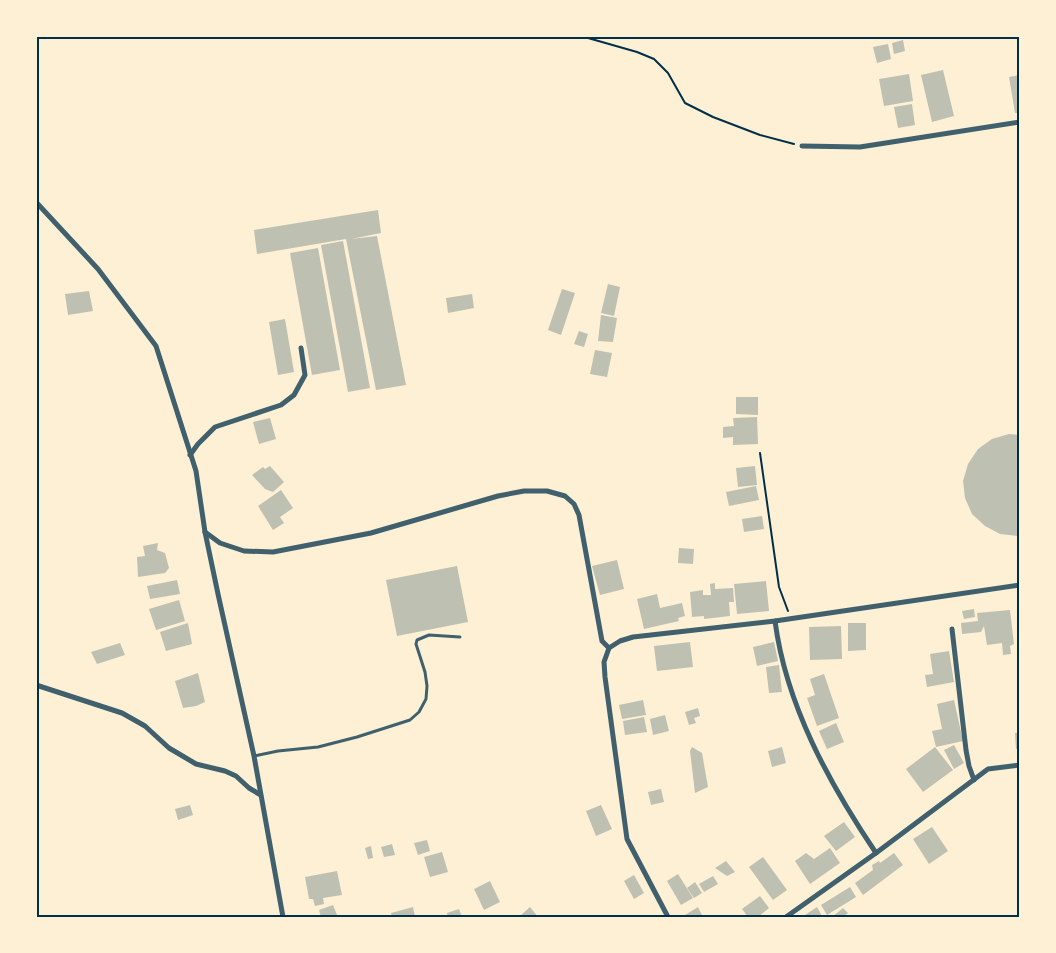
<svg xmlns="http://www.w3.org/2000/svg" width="1056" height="953" font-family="'PT Sans Narrow',sans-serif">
<rect width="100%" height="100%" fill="#fdf0d5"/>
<!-- building -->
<g fill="#bec0b2">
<path d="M903 40 905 51 894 54 892 43Z"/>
<path d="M888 44 891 59 877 63 873 47Z"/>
<path d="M943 70 954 116 932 122 921 75Z"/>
<path d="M909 74 913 101 884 106 879 79Z"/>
<path d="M1020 75V113H1015L1009 77Z"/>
<path d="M912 104 915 125 898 128 894 107Z"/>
<path d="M378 210 381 233 351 239 377 236 406 385 376 390 346 239 257 254 254 230Z"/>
<path d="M343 241 370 388 348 392 321 245Z"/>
<path d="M318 248 340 370 312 375 290 253Z"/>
<path d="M608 284 620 287 614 316 601 313Z"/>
<path d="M562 289 575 293 561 335 548 330Z"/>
<path d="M89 291 93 311 68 315 65 294Z"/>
<path d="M472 294 474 308 448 313 446 298Z"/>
<path d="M601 315 617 318 613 342 598 341Z"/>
<path d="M285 319 294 372 278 375 269 322Z"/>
<path d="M579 331 588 334 584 347 574 344Z"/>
<path d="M595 350 612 353 607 377 590 374Z"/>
<path d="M736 397H758V415L736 414Z"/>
<path d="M757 417 758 444 733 445V437L723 438V427L734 426 733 418Z"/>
<path d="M270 418 276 439 259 444 253 422Z"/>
<path d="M1009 434 1020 435V535L1018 536 1000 534 985 526 972 514 965 498 963 481 968 464 978 449 992 439Z"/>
<path d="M270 466 284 482 273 492 265 489 252 475 263 467 265 469Z"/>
<path d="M755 466 757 485 738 487 736 468Z"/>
<path d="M756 486 759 500 729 506 726 492Z"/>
<path d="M281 490 293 508 280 517 284 523 273 530 258 506Z"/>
<path d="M762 516 764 529 744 532 742 519Z"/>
<path d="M158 543 157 550 165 553 169 568 165 573 138 577 137 557 145 556 143 546Z"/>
<path d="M679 548 694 549 693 564 678 563Z"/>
<path d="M617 560 624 589 600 595 592 566Z"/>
<path d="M457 566 468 622 397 636 386 580Z"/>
<path d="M177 580 180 594 150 599 147 586Z"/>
<path d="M766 581 769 611 737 614 734 584Z"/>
<path d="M715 583V589L733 588 734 602H729L730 616 704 619V616L692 617 690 592 703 590V595H711L710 584Z"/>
<path d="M657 594 660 608 682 603 685 616 678 618 679 621 644 629 637 599Z"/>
<path d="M179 600 185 621 156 630 149 609Z"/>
<path d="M974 609 975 617 964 619 962 611Z"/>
<path d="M1010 610 1014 644 1010 646 1011 654 1003 655 1002 643 987 645 984 626 981 632 962 634 961 623 978 621 977 613Z"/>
<path d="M188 623 192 644 166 651 160 632Z"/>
<path d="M848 623H866V650L848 651Z"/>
<path d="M841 626 842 659 810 660 809 627Z"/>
<path d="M690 642 693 667 657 671 654 646Z"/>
<path d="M774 642 778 661 757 666 753 647Z"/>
<path d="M120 643 125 655 97 664 91 652Z"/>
<path d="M949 651 954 682 927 687 925 675 933 674 930 654Z"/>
<path d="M779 665 782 692 769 693 766 667Z"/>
<path d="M198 673 205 702 196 706 183 708 175 681Z"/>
<path d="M824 674 839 718 817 726 807 698 815 695 810 679Z"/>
<path d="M643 700 646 715 622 719 619 705Z"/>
<path d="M954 700 963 741 936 747 932 731 942 729 937 704Z"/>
<path d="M698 708 700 716 694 718 696 723 689 725 685 712Z"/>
<path d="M665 715 669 731 653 735 650 719Z"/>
<path d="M644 717 647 732 625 735 623 721Z"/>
<path d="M836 723 844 742 827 749 819 731Z"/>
<path d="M1015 733H1020V749H1016Z"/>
<path d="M954 745 964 763 954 769 944 750Z"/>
<path d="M692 747 702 753 708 787 695 793 690 751Z"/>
<path d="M782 747 786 763 772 767 768 751Z"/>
<path d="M935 747 953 770 923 792 906 769Z"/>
<path d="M661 789 664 802 651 805 648 792Z"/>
<path d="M190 805 193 815 178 820 175 809Z"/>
<path d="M601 805 612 829 596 836 586 811Z"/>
<path d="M844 822 855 837 836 851 824 836Z"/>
<path d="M932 827 948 851 929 864 913 839Z"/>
<path d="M427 840 430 851 418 855 414 843Z"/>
<path d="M392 844 395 855 384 857 381 847Z"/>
<path d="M371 846 373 858 368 859 365 848Z"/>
<path d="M830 848 840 863 810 884 795 861 806 853 814 859Z"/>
<path d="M442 852 448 872 430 877 424 857Z"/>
<path d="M894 853 903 865 863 895 855 883 873 870 872 865 879 861 880 863Z"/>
<path d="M763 857 787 890 773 900 749 867Z"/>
<path d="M726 861 735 872 727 876 715 868Z"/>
<path d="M337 871 342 895 323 898 324 904 315 906 313 899H309L305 877Z"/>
<path d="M678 874 693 898 681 905 667 881Z"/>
<path d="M634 875 644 893 634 899 624 881Z"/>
<path d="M713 876 718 884 704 892 699 884Z"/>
<path d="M490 881 500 902 484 910 474 889Z"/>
<path d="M695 882 702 893 694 898 687 888Z"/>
<path d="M850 887 856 897 827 915 821 905Z"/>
<path d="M760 896 769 908 758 917H748L742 909Z"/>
<path d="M333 905 337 915 321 917 319 910Z"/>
<path d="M413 907 415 917H392L391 913Z"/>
<path d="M530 907 538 917H519Z"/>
<path d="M698 907 703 917H686L685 915Z"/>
<path d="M817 907 822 916 821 917H802Z"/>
<path d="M843 908 848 913 843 917H832Z"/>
<path d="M459 909 462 917H448L447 913Z"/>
</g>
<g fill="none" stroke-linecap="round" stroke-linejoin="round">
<!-- path -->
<g stroke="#003049" stroke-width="2">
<path d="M581 36 637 52 654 59 668 73 685 103 713 117 760 135 794 144"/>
<path d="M760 453 779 587 788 611"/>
</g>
<!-- service -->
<path stroke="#3f606c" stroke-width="3" d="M254 756 278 751 318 747 357 737 410 720 419 712 426 699 427 686 425 672 416 644 417 640 429 635 460 637"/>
<!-- minor -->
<g stroke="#3f606c" stroke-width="5">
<path d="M802 146 860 147 1020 122"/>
<path d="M36 202 98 269 156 346 196 471 205 532 218 594 254 756 283 917"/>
<path d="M190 455 198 444 215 427 281 405 294 395 305 375 301 348"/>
<path d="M205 532 220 543 244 551 273 552 371 533 498 496 524 491H547L565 496 574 504 579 515 602 641 609 648"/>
<path d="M775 621C786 705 829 783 876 853"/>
<path d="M952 629 966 750 969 766 974 780"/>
<path d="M36 685 122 713 145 726 169 748 196 764 225 771 236 776 249 788 259 794"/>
<path d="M668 917 627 839 605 677 604 662 609 648 620 641 633 637 775 621 1020 585"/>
<path d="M786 917 876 853 988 769 1020 765"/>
</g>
</g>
<!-- border -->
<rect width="1056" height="953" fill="none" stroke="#fdf0d5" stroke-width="75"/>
<rect x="38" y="38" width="980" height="878" fill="none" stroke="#003049" stroke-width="2"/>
</svg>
